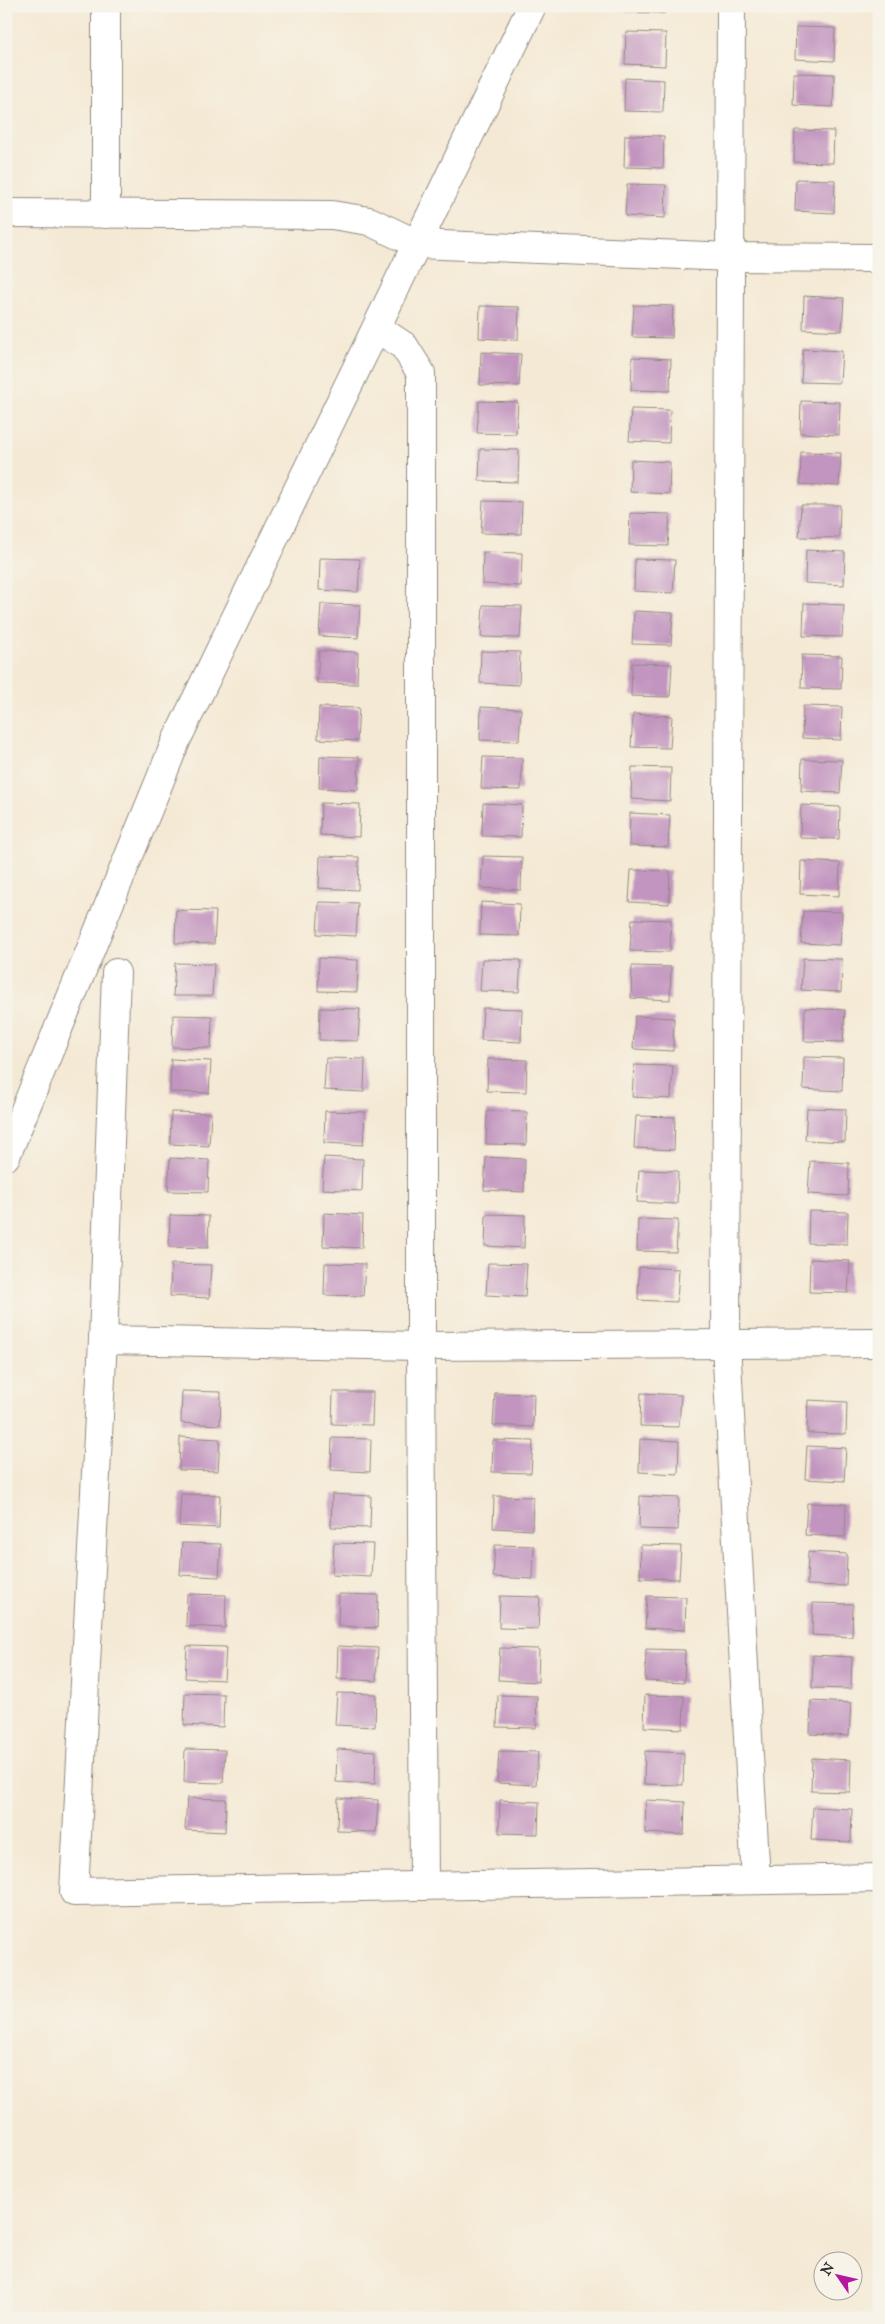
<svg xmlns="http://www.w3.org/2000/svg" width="885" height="2324" font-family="'IM FELL Great Primer',serif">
<rect width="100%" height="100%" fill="#f7f3e8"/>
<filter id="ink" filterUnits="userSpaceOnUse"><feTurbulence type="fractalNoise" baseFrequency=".02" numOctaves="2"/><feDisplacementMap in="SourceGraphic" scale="10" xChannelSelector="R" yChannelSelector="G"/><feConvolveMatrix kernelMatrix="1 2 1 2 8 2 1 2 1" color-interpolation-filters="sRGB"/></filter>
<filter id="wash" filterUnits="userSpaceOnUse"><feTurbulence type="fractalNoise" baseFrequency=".0096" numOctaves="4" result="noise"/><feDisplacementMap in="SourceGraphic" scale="20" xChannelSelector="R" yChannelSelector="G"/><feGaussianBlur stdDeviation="1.12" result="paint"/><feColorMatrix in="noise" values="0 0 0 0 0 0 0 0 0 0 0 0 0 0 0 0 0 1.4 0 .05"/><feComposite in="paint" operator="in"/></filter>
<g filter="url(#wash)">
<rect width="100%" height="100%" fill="#f4e9d4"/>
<g id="blocks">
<!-- building -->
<g fill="#c295c0">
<path d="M626 6H665V13L626 12Z"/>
<path d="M796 27 835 28 834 61 795 59Z"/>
<path d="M626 32 666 33 665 66 625 64Z"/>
<path d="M794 73 834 74 833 107 793 105Z"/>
<path d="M625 78 664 80 663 112 624 111Z"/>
<path d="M795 130 834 131 833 163 794 162Z"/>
<path d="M625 135 664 136 663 168 624 167Z"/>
<path d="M796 179 835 180 834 213 795 211Z"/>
<path d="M627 184 666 185 665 218 625 216Z"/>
<path d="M804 296 844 298 842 331 803 329Z"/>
<path d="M634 305 673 306 672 338 632 337Z"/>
<path d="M480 306 519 307 518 340 479 338Z"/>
<path d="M803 349 842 351 840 383 801 382Z"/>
<path d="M481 352 521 354 519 386 480 385Z"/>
<path d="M632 357 671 359 670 391 631 390Z"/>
<path d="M479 401 518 402 516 434 477 433Z"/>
<path d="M801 401 840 402 839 435 800 433Z"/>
<path d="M631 409 670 410 669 443 629 441Z"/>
<path d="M480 449 519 450 518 482 479 481Z"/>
<path d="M801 452 841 453 839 486 800 484Z"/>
<path d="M631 460 670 462 669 494 630 492Z"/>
<path d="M483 501 522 502 521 534 481 533Z"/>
<path d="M801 505H840L839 538 799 537Z"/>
<path d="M630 513 670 514 668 546 629 545Z"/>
<path d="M806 550 845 552 844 585 805 583Z"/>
<path d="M483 552 522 553 521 586 482 584Z"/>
<path d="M320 558 360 559 358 592 319 590Z"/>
<path d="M635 559 675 560 673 593 634 591Z"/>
<path d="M804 603 844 605 842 637 803 636Z"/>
<path d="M321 604 360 605 358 638 319 636Z"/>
<path d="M483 605 522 606 520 638 481 637Z"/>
<path d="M634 611 673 613 671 645 632 644Z"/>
<path d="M319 651 358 652 357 684 317 683Z"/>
<path d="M481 651 520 652 519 685 480 683Z"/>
<path d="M802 655 842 656 841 689 801 688Z"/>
<path d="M632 663 672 664 670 697 631 696Z"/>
<path d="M803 706 842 707 841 740 802 738Z"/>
<path d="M319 707 359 708 357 741 318 739Z"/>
<path d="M481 707 521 709 519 741 480 740Z"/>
<path d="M633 714 672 716 670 748 631 747Z"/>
<path d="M320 756 359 757 358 790 319 788Z"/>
<path d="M483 757 522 758 521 790 481 789Z"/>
<path d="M802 759 842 760 840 793 801 791Z"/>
<path d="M632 767 671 768 670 801 631 799Z"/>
<path d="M321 803 360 804 359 837 320 835Z"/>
<path d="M483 803 522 805 521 837 482 836Z"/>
<path d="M801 805 840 807 839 839 800 838Z"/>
<path d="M630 813 670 815 668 847 629 846Z"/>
<path d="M320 856 359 857 358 890 319 888Z"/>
<path d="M483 856 522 857 521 890 481 888Z"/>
<path d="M801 861 840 863 839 896 800 894Z"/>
<path d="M631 870 670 871 669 904 629 902Z"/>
<path d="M319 902 358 903 356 936 317 934Z"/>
<path d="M481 902 520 904 519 936 480 935Z"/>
<path d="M176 910 216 911 214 944 175 943Z"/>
<path d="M803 911 842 912 840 945 801 943Z"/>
<path d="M632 919 671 920 670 952 630 951Z"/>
<path d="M319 958 358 960 357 992 318 991Z"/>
<path d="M803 958 842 959 841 992 801 990Z"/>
<path d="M482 959 521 960 519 992 480 991Z"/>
<path d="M175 963 214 964 212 996H173Z"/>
<path d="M632 966 671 967 670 1000 631 998Z"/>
<path d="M320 1008 360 1009 358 1041 319 1040Z"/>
<path d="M483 1008 522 1009 521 1042 481 1040Z"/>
<path d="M805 1008 845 1010 843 1042 804 1041Z"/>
<path d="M173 1015 212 1016 211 1048 172 1047Z"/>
<path d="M635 1016 674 1018 673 1051 633 1049Z"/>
<path d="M804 1057 843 1058 842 1091 803 1089Z"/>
<path d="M326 1058 365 1059 364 1092 324 1090Z"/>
<path d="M171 1059 211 1061 209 1093 170 1092Z"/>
<path d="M488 1059 527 1060 526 1092 487 1091Z"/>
<path d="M634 1065 673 1066 671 1099 632 1097Z"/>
<path d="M807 1108 846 1109 845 1142 805 1140Z"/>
<path d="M325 1111 365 1112 363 1145 324 1143Z"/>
<path d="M487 1111 527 1112 526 1145 486 1144Z"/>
<path d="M171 1112 211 1113 209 1146 170 1144Z"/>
<path d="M636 1116 675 1117 674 1150 634 1148Z"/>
<path d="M324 1157 363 1159 362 1191 322 1189Z"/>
<path d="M486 1157 525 1159 524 1192 484 1190Z"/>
<path d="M170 1158 209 1160 208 1192 168 1191Z"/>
<path d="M810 1161 849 1163 848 1196 808 1194Z"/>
<path d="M639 1170 678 1171 677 1204 637 1202Z"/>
<path d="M809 1211 848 1212 847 1244 808 1243Z"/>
<path d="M324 1213 363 1215 362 1248 323 1246Z"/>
<path d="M486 1214 525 1215 524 1248 485 1246Z"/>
<path d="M170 1215 209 1216 208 1248 169 1247Z"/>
<path d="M638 1219 678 1220 676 1252 637 1251Z"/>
<path d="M810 1259 850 1261 848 1293 809 1292Z"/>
<path d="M325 1263 365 1264 363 1296 324 1295Z"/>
<path d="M488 1263 527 1264 525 1297 486 1295Z"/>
<path d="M171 1264 211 1265 209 1298 170 1296Z"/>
<path d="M639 1267 679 1269 677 1302 638 1300Z"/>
<path d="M182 1391 221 1392 220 1425 181 1423Z"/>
<path d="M333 1392H373L372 1425 332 1424Z"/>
<path d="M495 1393 534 1394 533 1427 493 1425Z"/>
<path d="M641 1393 681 1395 679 1427 640 1426Z"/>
<path d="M808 1400 847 1402 846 1434 807 1433Z"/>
<path d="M180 1437 220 1439 218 1471 179 1470Z"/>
<path d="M332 1438 371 1439 370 1472 331 1470Z"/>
<path d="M640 1439 679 1441 678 1474 639 1472Z"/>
<path d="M493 1440 533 1441 531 1473 492 1472Z"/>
<path d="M807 1446 846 1448 844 1481 805 1479Z"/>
<path d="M181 1494 220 1495 219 1528 179 1526Z"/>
<path d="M332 1494 371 1496 370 1528 331 1527Z"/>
<path d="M494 1496 533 1497 532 1530 493 1528Z"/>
<path d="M640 1496 679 1498 678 1530 639 1529Z"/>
<path d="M807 1503 846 1504 845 1537 805 1535Z"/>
<path d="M182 1543 221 1544 219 1577 180 1575Z"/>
<path d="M334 1543 373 1544 371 1577 332 1575Z"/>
<path d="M495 1545 534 1546 533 1579 493 1577Z"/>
<path d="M641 1545 681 1546 679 1579 640 1578Z"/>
<path d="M808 1552 847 1554 846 1586 807 1585Z"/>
<path d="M187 1594 226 1595 225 1628 186 1626Z"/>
<path d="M339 1594 378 1595 377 1628 338 1626Z"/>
<path d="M500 1596 540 1597 538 1629 499 1628Z"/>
<path d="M647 1596 686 1597 685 1630 645 1628Z"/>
<path d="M813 1603 853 1604 852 1637 812 1635Z"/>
<path d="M187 1646 226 1647 224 1680 185 1678Z"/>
<path d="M338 1646 378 1648 376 1681 337 1679Z"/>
<path d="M500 1648 539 1649 538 1682 498 1680Z"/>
<path d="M646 1649 685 1650 684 1683 645 1681Z"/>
<path d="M813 1655 852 1657 851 1689 812 1688Z"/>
<path d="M185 1693 224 1694 223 1727 184 1725Z"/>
<path d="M337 1693 376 1694 375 1727 335 1725Z"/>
<path d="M498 1695 537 1696 536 1728 497 1727Z"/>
<path d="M645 1695 684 1696 683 1729 644 1727Z"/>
<path d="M811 1701 851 1703 849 1736 810 1734Z"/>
<path d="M185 1749 225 1750 223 1783 184 1782Z"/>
<path d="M337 1749 376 1751 375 1784 336 1782Z"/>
<path d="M499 1751 538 1752 536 1785 497 1783Z"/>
<path d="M645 1751 684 1753 683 1785 644 1784Z"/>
<path d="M812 1758 851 1760 850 1792 811 1791Z"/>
<path d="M187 1798 226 1799 225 1832 185 1830Z"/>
<path d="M338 1798 378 1800 376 1832 337 1831Z"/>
<path d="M500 1800 539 1802 538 1834 499 1833Z"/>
<path d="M646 1800 685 1802 684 1835 645 1833Z"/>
<path d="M813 1807 852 1809 851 1842 811 1840Z"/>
</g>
</g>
</g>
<g filter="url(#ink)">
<use href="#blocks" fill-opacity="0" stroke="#908a80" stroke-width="1"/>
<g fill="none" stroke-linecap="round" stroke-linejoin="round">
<defs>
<g id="minor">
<path d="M731 6 726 1344 756 1880"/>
<path d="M6 213 332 215 369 221 417 244 731 257 879 258"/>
<path d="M106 214V6"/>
<path d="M377 328 404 346 421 373V1346L424 1886"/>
<path d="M116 973 103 1340 74 1892 879 1878"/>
<path d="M6 1156 176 741 532 6"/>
<path d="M103 1340 421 1346 879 1343"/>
</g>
</defs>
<!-- minor casing -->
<use href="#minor" stroke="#908a80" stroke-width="30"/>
<!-- minor -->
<use href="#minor" stroke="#fff" stroke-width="28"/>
</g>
</g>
<!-- margin -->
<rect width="885" height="2324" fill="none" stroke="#f7f3e8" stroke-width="25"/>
<!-- north arrow -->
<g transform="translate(838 2276) rotate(304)"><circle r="24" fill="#f7f3e8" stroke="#a5a39c"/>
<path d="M0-4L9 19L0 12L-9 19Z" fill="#b5179e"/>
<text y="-8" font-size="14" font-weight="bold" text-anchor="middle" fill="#2b2b2b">N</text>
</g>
</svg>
